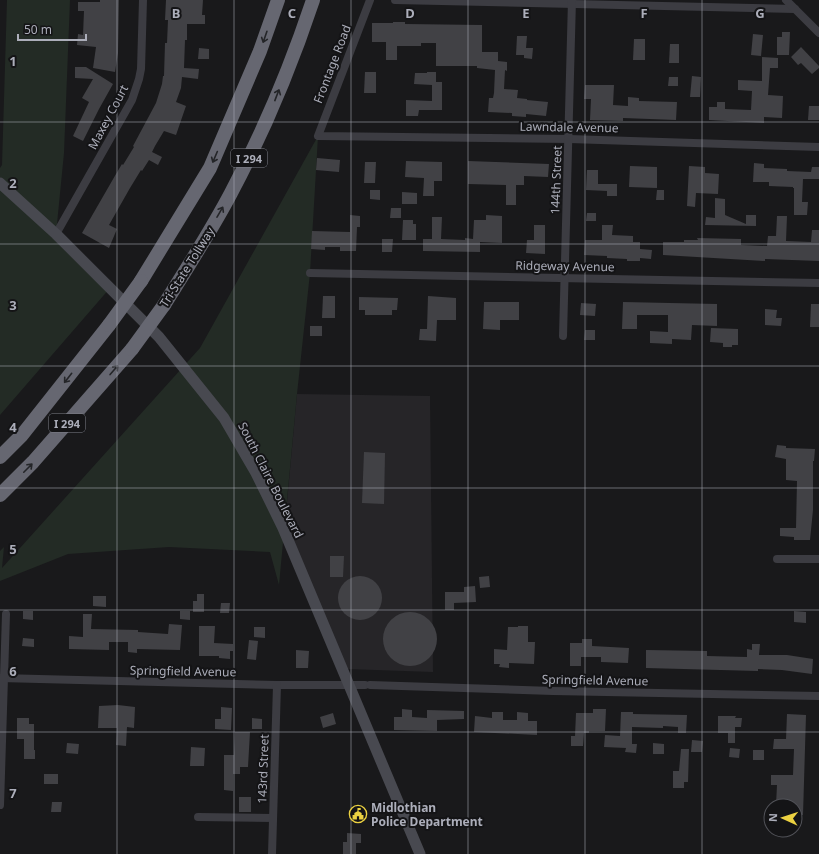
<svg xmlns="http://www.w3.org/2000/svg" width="819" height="854" font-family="'Noto Sans',sans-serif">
<rect width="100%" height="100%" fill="#19191b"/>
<!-- built -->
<path fill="#262528" d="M297 394 430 396 433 672 347 669 285 524Z"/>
<!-- green -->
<g fill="#232b25">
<path d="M7 0H70L64 153 56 234 110 288 0 415V168L2 165Z"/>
<path d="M318 136 310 273 297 394 279 585 270 552 169 547 68 554 0 581V584V551L4 547 2 568 200 348Z"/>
</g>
<!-- building -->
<g fill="#414145">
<path d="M100 0H119L118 53 115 72 93 68 96 47 77 45 78 34 83 35 84 11H78V2H100Z"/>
<path d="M166 0H203L202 15H205V24H187V40H185L184 68 199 69 198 79 182 77 181 88 176 102 186 106 176 135 164 131 155 146 152 152 162 157 158 165 149 160 142 171 141 170 130 188 109 225 117 229 109 248 82 233 116 174 122 164 123 165 134 147 133 146 156 103 162 84 163 76H164L165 43H167L168 20H165Z"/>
<path d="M393 22H405V24L482 25V52H498V61L507 62V71L505 70 504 89 518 90 517 98 527 99V100L548 102 546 116 526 114V117L512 116V113L488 112 489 98H493L494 93 495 70 477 68V66H436V43H421V46H397V60H386V42H372V23H393Z"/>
<path d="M782 32H790L789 55H777V37H782Z"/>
<path d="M753 34 763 35 761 56 751 55Z"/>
<path d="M517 36H527L526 48H533L532 59 524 58V55H516Z"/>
<path d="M634 39H645V60H633Z"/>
<path d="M670 44H679V63H669Z"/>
<path d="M801 47 819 66V68L812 74 801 63 798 65 791 57Z"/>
<path d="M199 48 209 49V59H198Z"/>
<path d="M762 57 778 58V68H770L768 95 783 96 782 118 764 117V123L709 120V107H717V102H725V109L751 110 752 91 738 90V80L762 81Z"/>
<path d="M75 67H86L113 84 99 109 83 141 73 136 89 102 82 98 93 79 75 78Z"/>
<path d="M365 72H376V93H364Z"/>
<path d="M427 72H436V82H442V110H419L418 116H406V100L432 101V85L414 84 415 73H427Z"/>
<path d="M692 76 701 77 700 97H690Z"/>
<path d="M669 77H678V86H668Z"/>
<path d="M585 85H614L613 105 628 106V97L639 98V101L677 102 676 120 623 118V121L590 120 591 99H584Z"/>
<path d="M809 106H819V120H808Z"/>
<path d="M317 158 340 160 339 172 316 170Z"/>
<path d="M406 161 442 162V181H434V196H423L424 178 405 177Z"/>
<path d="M468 161 549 164 548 177 524 176V185H516V205H506V185L468 184Z"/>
<path d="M365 162H376L375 183H364Z"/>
<path d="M754 163 764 164V168L787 169V171L811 172 812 167H819V179H803L802 202H808L807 215H794V188H793V187L769 186V182H753Z"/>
<path d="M630 166 657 167V188L629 187Z"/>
<path d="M689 166 705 167V173L719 174 718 194 696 193 695 207 687 206Z"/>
<path d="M587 170H598V184H617V196H607V191L586 190Z"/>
<path d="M370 190H380V200L370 199Z"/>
<path d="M657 190H664V200H656Z"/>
<path d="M402 192 417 193V204H402Z"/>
<path d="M715 198 725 199V215L746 224V215H756V226L705 225 706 217 715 218Z"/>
<path d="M391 208H401V218H390Z"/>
<path d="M587 213H596V221H586Z"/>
<path d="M350 215 360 216V227H357L356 251H340V247H325V250L311 249 312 231 350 232Z"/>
<path d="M486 215 502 216V243L480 242V252L423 251V239H432V217H442L441 239 465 240V238L473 239 474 220H486Z"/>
<path d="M777 216H787L786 241 811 242 812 230H819V261L765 259V261L663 255V242H684V240H698L697 238 741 239V245L767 246 768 236H776Z"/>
<path d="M403 220H413V224H416V240H402Z"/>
<path d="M534 225H545V254L526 253 527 240H534Z"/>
<path d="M602 225H613L612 235 633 236V242H640V249L652 250 651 259 640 258V261H627V259L607 258V256L584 255 585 240H602Z"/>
<path d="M382 239H393L392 252H382Z"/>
<path d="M323 296H335V318H322Z"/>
<path d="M428 296 456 298V320H437L436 341 419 340 420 329H427Z"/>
<path d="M359 297 398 298 397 310H392V315H365V310H359Z"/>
<path d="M484 302H519V320H500V330L483 329Z"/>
<path d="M623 302 717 304V326L692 325 691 340 672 339V344L650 343V331L668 332V315H637V329H622Z"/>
<path d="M581 303 596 304 595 316 580 315Z"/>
<path d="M811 304H819V327H810Z"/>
<path d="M765 309 777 310 776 318H782L781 326 765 325Z"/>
<rect x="310" y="326" width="12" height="10"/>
<path d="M711 328 738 329V345H732V347H723V343L710 342Z"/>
<path d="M585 330H595V340H584Z"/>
<path d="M777 445 786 446V448L815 449 814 461H813V510L810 540H794V537L780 536V528H796L797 481 786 480V459L775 457Z"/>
<path d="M364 452 385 453 384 504 362 503Z"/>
<path d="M330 556H344L343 577H330Z"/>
<circle cx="360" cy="598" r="22"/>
<path d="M489 576 490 587 480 588 479 577Z"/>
<path d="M475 586 476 602 454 603V610H445V592H464V587Z"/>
<path d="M197 594H204V612H193V601H197Z"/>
<path d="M93 596H106V607L93 606Z"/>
<path d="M221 603H230L229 613H220Z"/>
<path d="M23 611H33V620L23 619Z"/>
<path d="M180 611H190V620L180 619Z"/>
<path d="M794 611 806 612V623L794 622Z"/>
<circle cx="410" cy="639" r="27"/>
<path d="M83 614H92L91 629 138 630V632L168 634 169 624 182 625 180 650 137 649V653L128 652V642H109V650L69 649V636L83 637Z"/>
<path d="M199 626H215L214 643 233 644V651H230V659L219 658V656H199Z"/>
<path d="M518 626H528V642H535L534 664 509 663V668L499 667 500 664H494V649L507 650 508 627H518Z"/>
<path d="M254 627H265V638L254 637Z"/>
<path d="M23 638 34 639V647L22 646Z"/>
<path d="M582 639H592V646L629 648 628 663 601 662V657H581V666H570V643H582Z"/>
<path d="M249 640 258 641 256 660 247 659Z"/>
<path d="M752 644H760L759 655H787L813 659 812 674 782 670 758 669V671L646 668V650L707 651V656L747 657V649L752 650Z"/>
<path d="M296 650 309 651 308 668H296Z"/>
<path d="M118 705 135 707 134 728 127 727 126 746 116 745 117 728H98L99 706Z"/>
<path d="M221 707 232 708 231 730 215 729V719H221Z"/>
<path d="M402 709 412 710V717L427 718V710L464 711V719L437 720V731L394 730V717H402Z"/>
<path d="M593 709H606L605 731H589V733H584L583 746H571V736H575L576 713H593Z"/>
<path d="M492 712H503V720H517V712L528 713V721H537V735L474 732 475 716 492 718Z"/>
<path d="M621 712H633V714L687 715 686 733H678V727L663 726V728L632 727V744H637L636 753 625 752 626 748 604 747 605 735 620 736Z"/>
<path d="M333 713 336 724 323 728 320 717Z"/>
<path d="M787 714 806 715 803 815 795 814V806L776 805 777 785H771V775H793L794 749H773L774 739H786Z"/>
<path d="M718 716H736L735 718H742L741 727H735V743H728V733H718Z"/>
<path d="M17 718H29V724H34V750H35V759H24V739H17Z"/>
<path d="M252 718 262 719V729H252Z"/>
<path d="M235 732H250L248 767H240V774H233V791L224 790V755H234Z"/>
<path d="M692 740 703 741 702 752H691Z"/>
<path d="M67 743 79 744 78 754 66 753Z"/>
<path d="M653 743 664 744V754H653Z"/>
<path d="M191 747 205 748 204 766H190Z"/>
<path d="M730 748 740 749 739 758 729 757Z"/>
<path d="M681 749H689L688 782H684V788H673V771H679Z"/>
<rect x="753" y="750" width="11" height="10"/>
<rect x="44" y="774" width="14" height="10"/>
<rect x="239" y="797" width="12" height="15"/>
<path d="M52 802H62L61 812H51Z"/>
<path d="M347 833 361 834V843H356V854H343V842H347Z"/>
</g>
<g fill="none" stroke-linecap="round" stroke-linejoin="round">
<!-- street -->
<g stroke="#3c3c42" stroke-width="8">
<path d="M370 0 318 136 569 139 819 147"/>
<path d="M395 0 795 9"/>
<path d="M786 0 819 33"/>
<path d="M56 234 132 100 139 79 141 69 143 0"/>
<path d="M310 273 819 283"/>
<path d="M563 336 572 0"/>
<path d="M777 559H819"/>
<path d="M0 678 277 685H365"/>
<path d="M370 685 553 691 819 696"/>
<path d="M0 805 6 614"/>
<path d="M198 817 273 818"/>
<path d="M272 854 277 685"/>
</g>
<!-- secondary -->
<path stroke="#484950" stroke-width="11" d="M0 183 56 234 159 337 224 418 256 473 283 528 420 854"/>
<!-- highway -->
<g stroke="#666771" stroke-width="14">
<path d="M141 281 210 168 260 51 278 0"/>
<path d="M164 305C187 268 211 231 231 193 264 131 291 66 313 0"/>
<path d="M0 457 22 435 109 325"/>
<path d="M0 495 33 462 132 349"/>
</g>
<!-- highway-bridge -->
<g stroke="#666771" stroke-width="14">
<path d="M109 325 141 281"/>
<path d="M132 349 164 305"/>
</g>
</g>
<!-- one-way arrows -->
<defs><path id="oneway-shaft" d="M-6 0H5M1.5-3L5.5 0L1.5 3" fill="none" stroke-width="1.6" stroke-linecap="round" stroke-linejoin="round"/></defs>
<g stroke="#242528">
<use href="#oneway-shaft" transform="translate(265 37) rotate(109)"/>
<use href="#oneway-shaft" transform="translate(277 95) rotate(-69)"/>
<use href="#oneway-shaft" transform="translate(215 157) rotate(113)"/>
<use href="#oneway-shaft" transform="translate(220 212) rotate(-60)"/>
<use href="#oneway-shaft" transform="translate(114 370) rotate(-49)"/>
<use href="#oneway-shaft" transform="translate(68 378) rotate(128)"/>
<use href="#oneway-shaft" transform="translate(28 468) rotate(-45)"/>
</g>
<!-- grid -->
<path fill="none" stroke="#acaeba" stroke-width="1" stroke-opacity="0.55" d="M117 0V854M234 0V854M351 0V854M468 0V854M585 0V854M702 0V854M0 122H819M0 244H819M0 366H819M0 488H819M0 610H819M0 732H819"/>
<!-- icons -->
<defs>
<symbol id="civic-ring" viewBox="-11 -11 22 22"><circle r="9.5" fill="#141416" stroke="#ebd141" stroke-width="1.5"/><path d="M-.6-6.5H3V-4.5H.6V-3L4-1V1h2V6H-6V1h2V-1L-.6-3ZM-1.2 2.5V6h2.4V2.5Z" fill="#ebd141"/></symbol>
</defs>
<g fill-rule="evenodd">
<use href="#civic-ring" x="348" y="804" width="20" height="20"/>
</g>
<g text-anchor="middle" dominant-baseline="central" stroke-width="4" stroke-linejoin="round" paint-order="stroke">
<!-- shield labels -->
<g fill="#141416" stroke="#7e8089" stroke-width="1">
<rect x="231" y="149" width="36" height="18" rx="3"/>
<rect x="49" y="414" width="36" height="18" rx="3"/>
</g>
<g font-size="11" font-weight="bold" fill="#acaeba">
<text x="249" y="158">I 294</text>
<text x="67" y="423">I 294</text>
</g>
<!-- street labels -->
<g font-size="12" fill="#acaeba" stroke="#141416">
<text transform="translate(332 64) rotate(-69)">Frontage Road</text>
<text transform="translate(108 117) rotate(-62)">Maxey Court</text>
<text transform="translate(569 127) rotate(1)">Lawndale Avenue</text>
<text transform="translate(556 180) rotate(-88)">144th Street</text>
<text transform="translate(565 266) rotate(1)">Ridgeway Avenue</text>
<text transform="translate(187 267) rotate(-58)">Tri-State Tollway</text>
<text transform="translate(271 480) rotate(63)">South Claire Boulevard</text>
<text transform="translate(183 671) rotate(1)">Springfield Avenue</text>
<text transform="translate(595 680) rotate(1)">Springfield Avenue</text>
<text transform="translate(263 769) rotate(-88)">143rd Street</text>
</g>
<!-- poi labels -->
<g font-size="12" font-weight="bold" fill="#acaeba" stroke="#141416" text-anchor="start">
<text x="371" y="807">Midlothian<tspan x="371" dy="14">Police Department</tspan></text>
</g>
</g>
<g font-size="13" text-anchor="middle" font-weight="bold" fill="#acaeba" stroke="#141416" stroke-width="4" stroke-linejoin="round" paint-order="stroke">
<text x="176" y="18">B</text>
<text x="292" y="18">C</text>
<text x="410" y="18">D</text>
<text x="526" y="18">E</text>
<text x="644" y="18">F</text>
<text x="760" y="18">G</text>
<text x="13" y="66">1</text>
<text x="13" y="188">2</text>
<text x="13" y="310">3</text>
<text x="13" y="432">4</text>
<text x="13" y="554">5</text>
<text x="13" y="676">6</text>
<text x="13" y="798">7</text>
</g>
<!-- north arrow -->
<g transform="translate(783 818) rotate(273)"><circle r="19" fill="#141416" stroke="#515258"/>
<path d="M0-3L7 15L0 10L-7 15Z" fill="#ebd141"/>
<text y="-6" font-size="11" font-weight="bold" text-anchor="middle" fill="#acaeba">N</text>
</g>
<!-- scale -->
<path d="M18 34v6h68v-6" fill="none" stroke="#acaeba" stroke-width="2"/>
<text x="24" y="34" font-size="12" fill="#acaeba" stroke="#141416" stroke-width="3" paint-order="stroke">50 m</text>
</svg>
